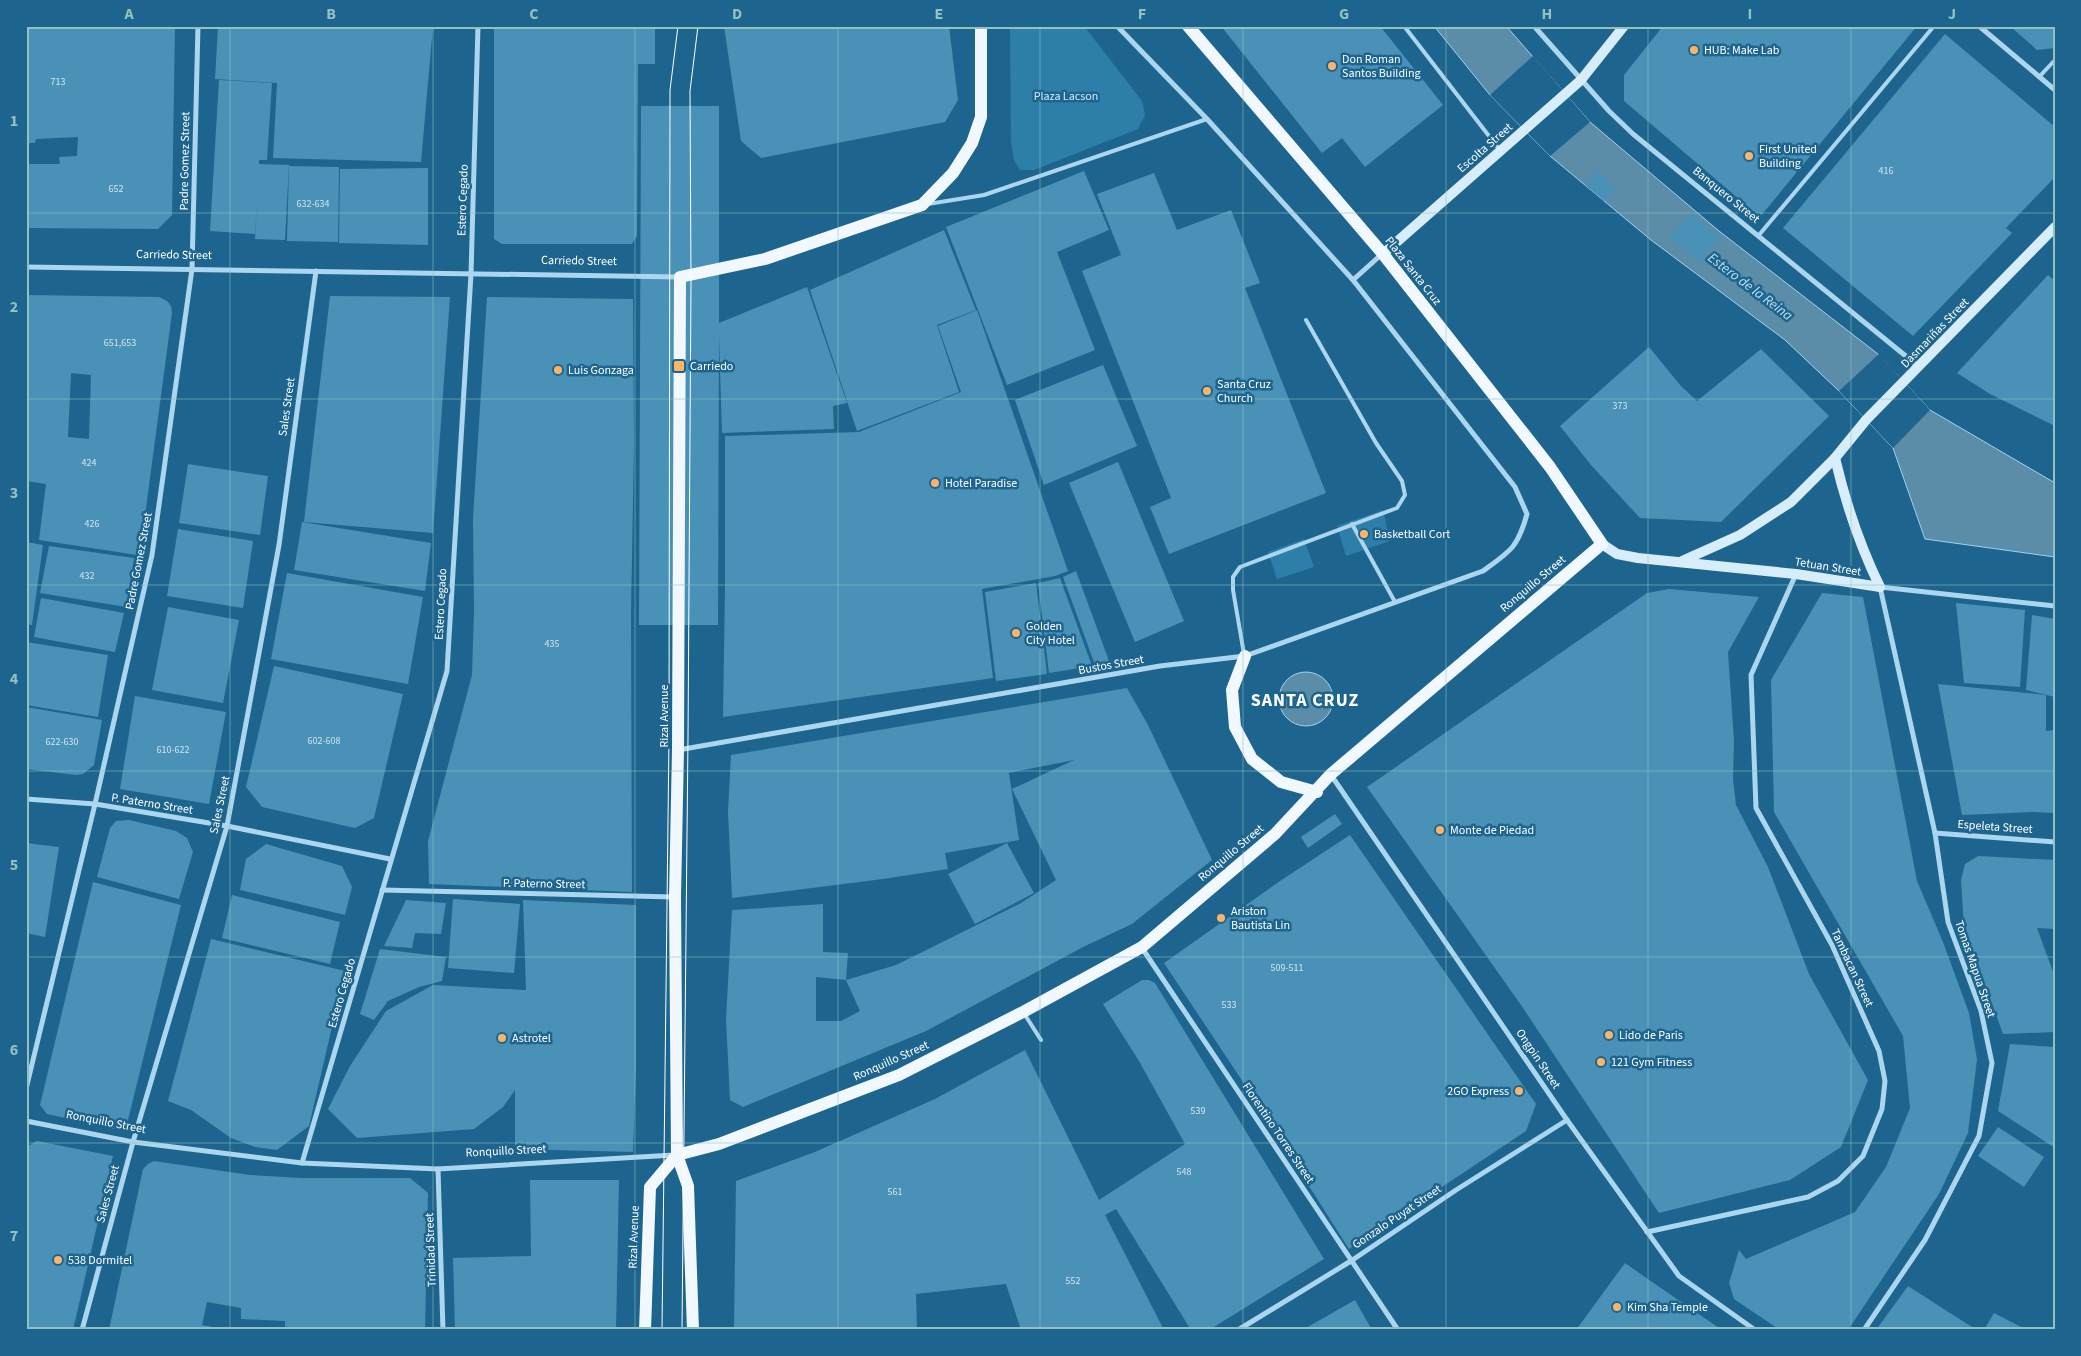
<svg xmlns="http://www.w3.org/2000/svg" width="2081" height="1356" font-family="'Source Sans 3',sans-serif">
<rect width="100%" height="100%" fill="#1d658e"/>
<!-- green -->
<g fill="#2d7fa9">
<path d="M1010 26H1084L1142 101 1145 115 1138 129 1034 170H1020L1014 160 1011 142Z"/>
<path d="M1383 510 1390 541 1346 556 1337 526Z"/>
<path d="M1304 539 1314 567 1277 579 1268 552Z"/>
</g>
<!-- water -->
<g fill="#5b8ca8" stroke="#9ed4ef">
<path d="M1434 26H1506L1590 122 1719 231 1878 354 1930 410 2055 483V557L1925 539 1893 448 1839 391 1785 340 1651 240 1550 156 1490 95Z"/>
<circle cx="1306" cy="699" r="27"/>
</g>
<!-- pier -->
<g fill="#1d658e">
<path d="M1533 56 1590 122 1550 156 1490 95Z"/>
<path d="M1879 354 1930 410 1893 448 1839 391Z"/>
</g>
<!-- building -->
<g fill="#4a91b7" fill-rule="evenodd">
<path d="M26 26H175L172 215 158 229 26 228V164H60L59 157 77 156 78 137 36 139 35 143H26Z"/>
<path d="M218 26H433L421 162 273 158 277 83 215 79Z"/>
<path d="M494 26H655V64H638L637 236 632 244H502L494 239Z"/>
<path d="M724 26H949L958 100 945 122 761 158 741 141Z"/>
<path d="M1221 26H1380L1443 105 1365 167 1342 138 1322 153Z"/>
<path d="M1663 26H1917L1760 217 1624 101V75Z"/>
<path d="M2010 26H2055V48L2037 50Z"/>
<path d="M1945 34 2055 127V177L2006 228 2012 233 1913 336 1783 228Z"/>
<path d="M219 80 272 83 267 160H259V164L289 165 285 240 255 239 257 206 255 234 210 231Z"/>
<path d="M641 106H719V323L807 287 847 403 833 406 834 429 722 433 719 336 718 625H639Z"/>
<path d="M289 166 339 167 338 242 287 241Z"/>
<path d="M428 168V245L339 243 340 169Z"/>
<path d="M1084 171 1109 230 1057 252 1095 350 1007 385 946 227Z"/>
<path d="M1598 171 1616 188 1604 201 1585 185Z"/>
<path d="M1154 173 1177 230 1231 210 1260 283 1245 288 1326 493 1169 554 1150 507 1171 498 1082 271 1121 255 1097 194Z"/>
<path d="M1691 213 1720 237 1699 262 1669 237Z"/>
<path d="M944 230 976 310 937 325 959 392 857 431 810 290Z"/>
<path d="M2048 275 2055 281V426L1990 394 1957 373Z"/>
<path d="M26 295 159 297 167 301 171 306 172 313 146 508 137 555 39 540 46 484 26 481ZM71 373 91 375 89 439 68 437Z"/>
<path d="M330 296 450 297 433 533 304 522Z"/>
<path d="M487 297 633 299 634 444 631 613 632 892 429 884 428 841 472 675 474 610 473 518Z"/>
<path d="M977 310 1068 571 1055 576 982 589 993 678 723 717 725 588V436L859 432 961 392 938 326Z"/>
<path d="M1649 347 1681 386 1697 401 1761 349 1829 416 1721 522 1640 518 1591 465 1560 426Z"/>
<path d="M1103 365 1137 446 1044 485 1015 400Z"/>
<path d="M1118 462 1184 621 1135 642 1069 483Z"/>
<path d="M188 464 268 476 260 535 179 523Z"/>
<path d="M302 522 431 543 425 591 294 570Z"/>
<path d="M178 529 253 541 243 608 167 596Z"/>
<path d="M26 542 43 545 32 625 26 624Z"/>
<path d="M49 546 134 558 126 607 40 593Z"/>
<path d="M1076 571 1109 661 1095 665 1063 577Z"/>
<path d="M287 573 423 597 408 684 271 659Z"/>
<path d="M1060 578 1092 666 1049 673 1038 583Z"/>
<path d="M1036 583 1047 674 996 681 985 592Z"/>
<path d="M1669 589 1759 597 1728 652 1734 741 1733 780 1736 805 1768 867 1809 974 1868 1080 1841 1147 1790 1180 1659 1213 1521 1005 1367 787 1647 593Z"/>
<path d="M1822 593 1863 597 1917 881 1943 942 1969 1013 1977 1059 1968 1133 1939 1194 1848 1330H1780L1734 1299 1729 1283 1739 1250 1746 1259 1855 1212 1886 1167 1910 1108 1903 1036 1774 812 1771 680Z"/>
<path d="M41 598 124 613 115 652 34 637Z"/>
<path d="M1956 603 2025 610 2020 687 1964 683Z"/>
<path d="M168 607 239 620 223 703 152 690Z"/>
<path d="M2032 615 2055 619V697L2026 690Z"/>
<path d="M26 642 108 655 98 717 26 705Z"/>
<path d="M274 666 403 694 374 818 355 828 262 807 246 787Z"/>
<path d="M1938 684 2046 695V731L2055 730V813L2033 812 1962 815Z"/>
<path d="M1127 688 1148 725 1212 860 1132 924 1085 946 926 1031 743 1107 730 1100 726 1019 732 910 823 904V952L848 953 846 980 816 977V1021H841L860 1011 846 980 896 965 1021 903 1056 880 1012 789 1074 760 1009 773 1019 840 945 853 948 869 883 879 732 898 728 812 731 755Z"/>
<path d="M135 696 226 712 209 804 120 789Z"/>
<path d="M26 707 102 720 94 765 83 774 76 775 26 769Z"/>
<path d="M1335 814 1342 824 1308 848 1301 837Z"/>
<path d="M129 820 176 831 187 838 193 852 179 899 97 877 110 828 116 821Z"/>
<path d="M1350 835 1536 1104 1526 1131 1349 1249 1241 1079 1164 963 1280 881Z"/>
<path d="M26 843 59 847 45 937 26 933Z"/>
<path d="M1007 843 1034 893 975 924 948 874Z"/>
<path d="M266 844 342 866 352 887 345 915 240 890 246 859Z"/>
<path d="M1978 856 2055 860V929L2037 928 2055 977V1032L2003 1034 1964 926 1961 880 1965 864Z"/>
<path d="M93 882 181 905 127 1124 115 1129 47 1114 40 1105Z"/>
<path d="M232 895 340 922 330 964 222 938Z"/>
<path d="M453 899 520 904 514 973 448 968Z"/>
<path d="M406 900 446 903 441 934 415 933 412 948 384 946Z"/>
<path d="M523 900 636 905V1069L633 1152 515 1149V1090L503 1107 474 1129 357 1138 328 1109 350 1066 386 1011 433 985 526 990Z"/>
<path d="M211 939 345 971 309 1126 277 1150 255 1147 231 1138 191 1110 168 1101Z"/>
<path d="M380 949 446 957 442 981 419 987 388 1001 374 1020 360 1014Z"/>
<path d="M1142 980H1149L1155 983 1324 1259 1209 1330H1191L1116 1209 1105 1215 1164 1330H1021L1006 1284 916 1294 917 1330H734L736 1181 815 1152 935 1099 1025 1050 1099 1200 1185 1144 1139 1061 1103 1004Z"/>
<path d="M2010 1044 2055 1047V1148L1998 1111Z"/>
<path d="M1998 1127 2044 1157 2024 1187 1978 1156Z"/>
<path d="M37 1141 113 1156 73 1330H26V1152L28 1146Z"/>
<path d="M154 1161 250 1175 301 1178H410L428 1193 425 1330H278L285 1328V1321L241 1319V1308L207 1302 202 1325 228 1330H109L143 1169 148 1164Z"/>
<path d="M530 1180H619L616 1330H455L453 1258 531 1256Z"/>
<path d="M1625 1263 1655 1284 1722 1330H1576Z"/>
<path d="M1908 1286 1950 1313 1977 1330H1876Z"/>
<path d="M1355 1300 1372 1330H1303L1306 1328Z"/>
<path d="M1994 1313 2027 1330H1984Z"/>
</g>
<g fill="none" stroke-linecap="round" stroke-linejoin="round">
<!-- lane -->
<g stroke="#abd6ed" stroke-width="4">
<path d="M1404 26 1499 149"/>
<path d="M2039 77 2055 60"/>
<path d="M928 204 984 195 1207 119"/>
<path d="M1759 235 1934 26"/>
<path d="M1352 524 1395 602"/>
<path d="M1244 654 1233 590V577L1240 567 1397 508 1405 495 1402 481 1376 443 1306 320"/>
<path d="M1025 1015 1041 1040"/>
</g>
<!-- street -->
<g stroke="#abd6ed" stroke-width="5">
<path d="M1534 26 1609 111 1633 134 1918 366"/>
<path d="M1979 26 2055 90"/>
<path d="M26 267 680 277"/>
<path d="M1353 280 1382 254"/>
<path d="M678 750 1160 666 1245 656 1483 571C1511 551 1518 547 1527 514L1515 487 1353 280 1207 119 1117 26"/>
<path d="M1331 775 1567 1120 1679 1276 1755 1330"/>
<path d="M26 799 95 804 227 826 390 859"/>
<path d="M1935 833 2055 842"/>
<path d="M382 890 674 897"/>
<path d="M1142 948 1398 1330"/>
<path d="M26 1089 95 804 152 555 192 269 198 26"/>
<path d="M26 1121 133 1142 302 1163 438 1169 674 1155"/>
<path d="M302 1163 447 671 471 274 478 26"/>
<path d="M438 1169 443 1330"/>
<path d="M1647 1232 1808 1197 1838 1181 1863 1156 1882 1109 1885 1081 1879 1051 1832 945 1756 808 1751 675 1796 574"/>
<path d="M82 1330 133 1142 227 826 279 545 316 271"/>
<path d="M1238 1330 1351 1261 1456 1190 1567 1120"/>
<path d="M1864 1330 1925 1240 1979 1136 1992 1063 1981 1011 1948 922 1935 833 1880 587 2055 606"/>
</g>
<!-- secondary -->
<g stroke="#d7edfa" stroke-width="10">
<path d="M1383 254 1581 80 1624 26"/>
<path d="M1835 458C1846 505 1859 544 1880 587"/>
<path d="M1602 544 1617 554 1638 558 1796 574 1880 587"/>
<path d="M1682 561 1740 535 1791 502 1835 458 1866 420 2055 227"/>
</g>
<!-- primary -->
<g stroke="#f1f9ff" stroke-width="12">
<path d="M1245 656 1232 690 1235 727 1252 759 1281 782 1317 792"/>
<path d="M677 1155 719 1144 899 1075 1023 1012 1142 947 1275 834 1331 774 1602 544 1550 467 1383 254 1188 26"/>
<path d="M645 1330 650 1187 677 1155"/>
<path d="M693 1330 688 1186 677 1155 675 897 678 750 680 277 765 259 922 205 953 173 972 143 981 117V26"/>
</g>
<!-- tram -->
<g stroke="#fff" stroke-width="1">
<path d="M662 1330 669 737 670 90 678 26"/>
<path d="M682 1330 688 737 691 282 690 91 698 26"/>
</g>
</g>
<!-- grid -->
<path fill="none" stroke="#93c1be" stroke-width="1" stroke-opacity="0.55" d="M230 26V1330M433 26V1330M635 26V1330M838 26V1330M1040 26V1330M1243 26V1330M1446 26V1330M1648 26V1330M1851 26V1330M26 213H2055M26 399H2055M26 585H2055M26 771H2055M26 957H2055M26 1143H2055"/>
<!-- markers -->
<g fill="#fdb469" stroke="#1d658e" stroke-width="2">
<circle cx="1694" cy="50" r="5"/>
<circle cx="1332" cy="66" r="5"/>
<circle cx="1749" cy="156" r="5"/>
<rect x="673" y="360" width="12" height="12" rx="2.5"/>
<circle cx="558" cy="370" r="5"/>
<circle cx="1207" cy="391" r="5"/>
<circle cx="935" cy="483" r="5"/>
<circle cx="1364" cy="534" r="5"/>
<circle cx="1016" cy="633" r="5"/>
<circle cx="1440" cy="830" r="5"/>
<circle cx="1221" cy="918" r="5"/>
<circle cx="1609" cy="1035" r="5"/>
<circle cx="502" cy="1038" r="5"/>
<circle cx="1601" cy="1062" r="5"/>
<circle cx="1519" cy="1091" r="5"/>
<circle cx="58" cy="1260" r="5"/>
<circle cx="1617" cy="1307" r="5"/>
</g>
<g text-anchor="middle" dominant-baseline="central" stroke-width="5" stroke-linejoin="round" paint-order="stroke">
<!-- number labels -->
<g font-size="10" fill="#d2e4ed">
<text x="58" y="82">713</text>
<text x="1886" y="171">416</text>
<text x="116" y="189">652</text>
<text x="313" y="204">632-634</text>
<text x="120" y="343">651,653</text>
<text x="1620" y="406">373</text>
<text x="89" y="463">424</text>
<text x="92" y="524">426</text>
<text x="87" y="576">432</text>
<text x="552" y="644">435</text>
<text x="324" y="741">602-608</text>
<text x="62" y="742">622-630</text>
<text x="173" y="750">610-622</text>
<text x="1287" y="968">509-511</text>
<text x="1229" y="1005">533</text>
<text x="1198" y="1111">539</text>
<text x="1184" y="1172">548</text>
<text x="895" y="1192">561</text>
<text x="1073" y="1281">552</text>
</g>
<!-- poi labels -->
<g font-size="12" fill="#fff" stroke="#1d658e" text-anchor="start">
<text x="1704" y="50">HUB: Make Lab</text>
<text x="1342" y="59">Don Roman<tspan x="1342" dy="14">Santos Building</tspan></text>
<text x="1759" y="149">First United<tspan x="1759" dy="14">Building</tspan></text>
<text x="690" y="366">Carriedo</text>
<text x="568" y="370">Luis Gonzaga</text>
<text x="1217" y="384">Santa Cruz<tspan x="1217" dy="14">Church</tspan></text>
<text x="945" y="483">Hotel Paradise</text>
<text x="1374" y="534">Basketball Cort</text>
<text x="1026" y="626">Golden<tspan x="1026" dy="14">City Hotel</tspan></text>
<text x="1450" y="830">Monte de Piedad</text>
<text x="1231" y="911">Ariston<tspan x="1231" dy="14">Bautista Lin</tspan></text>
<text x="1619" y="1035">Lido de Paris</text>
<text x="512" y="1038">Astrotel</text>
<text x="1611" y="1062">121 Gym Fitness</text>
<text x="1509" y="1091" text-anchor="end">2GO Express</text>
<text x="68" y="1260">538 Dormitel</text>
<text x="1627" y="1307">Kim Sha Temple</text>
</g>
<!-- park labels -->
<g font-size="12" fill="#d0ebf9" stroke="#1d658e">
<text x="1066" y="96">Plaza Lacson</text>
</g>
<!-- street labels -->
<g font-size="12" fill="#fff" stroke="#1d658e">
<text transform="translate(1485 148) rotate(-41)">Escolta Street</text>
<text transform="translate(185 161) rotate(-89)">Padre Gomez Street</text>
<text transform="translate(1726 195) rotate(39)">Banquero Street</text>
<text transform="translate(463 200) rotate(-88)">Estero Cegado</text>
<text transform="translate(174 255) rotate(1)">Carriedo Street</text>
<text transform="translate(579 261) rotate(1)">Carriedo Street</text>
<text transform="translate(1413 271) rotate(52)">Plaza Santa Cruz</text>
<text transform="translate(1935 333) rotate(-46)">Dasmariñas Street</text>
<text transform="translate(287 407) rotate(-82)">Sales Street</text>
<text transform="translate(139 561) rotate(-79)">Padre Gomez Street</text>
<text transform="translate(1828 567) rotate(9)">Tetuan Street</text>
<text transform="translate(1533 584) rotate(-40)">Ronquillo Street</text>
<text transform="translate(441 604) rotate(-87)">Estero Cegado</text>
<text transform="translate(1111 665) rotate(-10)">Bustos Street</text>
<text transform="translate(664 716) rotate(-90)">Rizal Avenue</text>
<text transform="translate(152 804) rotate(9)">P. Paterno Street</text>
<text transform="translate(220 805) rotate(-78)">Sales Street</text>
<text transform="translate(1995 827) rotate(4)">Espeleta Street</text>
<text transform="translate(1231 853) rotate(-40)">Ronquillo Street</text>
<text transform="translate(544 884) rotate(1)">P. Paterno Street</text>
<text transform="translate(1852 968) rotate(65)">Tambacan Street</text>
<text transform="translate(1975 969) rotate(71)">Tomas Mapua Street</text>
<text transform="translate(342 993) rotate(-74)">Estero Cegado</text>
<text transform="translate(1538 1059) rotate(56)">Ongpin Street</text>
<text transform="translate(891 1061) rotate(-24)">Ronquillo Street</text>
<text transform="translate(106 1122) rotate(11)">Ronquillo Street</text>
<text transform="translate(1278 1133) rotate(56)">Florentino Torres Street</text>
<text transform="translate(506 1151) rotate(-3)">Ronquillo Street</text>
<text transform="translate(108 1194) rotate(-75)">Sales Street</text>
<text transform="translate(1397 1217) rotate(-34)">Gonzalo Puyat Street</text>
<text transform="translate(634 1237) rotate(-88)">Rizal Avenue</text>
<text transform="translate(431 1250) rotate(-92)">Trinidad Street</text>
</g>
<!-- water labels -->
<g font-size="14" font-style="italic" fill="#bae1f5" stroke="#1d658e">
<text transform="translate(1750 287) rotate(37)">Estero de la Reina</text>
</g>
<!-- district labels -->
<g font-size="18" font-weight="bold" letter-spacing="1" fill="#fff" stroke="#1d658e">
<text x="1305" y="700">SANTA CRUZ</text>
</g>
</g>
<!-- border -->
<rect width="2081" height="1356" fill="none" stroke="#1d658e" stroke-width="55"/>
<rect x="28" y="28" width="2026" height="1300" fill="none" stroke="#93c1be" stroke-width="2"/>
<g font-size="16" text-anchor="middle" font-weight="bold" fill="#93c1be">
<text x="129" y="19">A</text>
<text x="331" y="19">B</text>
<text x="534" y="19">C</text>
<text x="737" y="19">D</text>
<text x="939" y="19">E</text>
<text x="1142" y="19">F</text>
<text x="1344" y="19">G</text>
<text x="1547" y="19">H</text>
<text x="1750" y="19">I</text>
<text x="1952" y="19">J</text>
<text x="14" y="126">1</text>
<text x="14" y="312">2</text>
<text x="14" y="498">3</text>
<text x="14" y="684">4</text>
<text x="14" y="870">5</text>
<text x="14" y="1055">6</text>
<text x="14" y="1241">7</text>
</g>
</svg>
